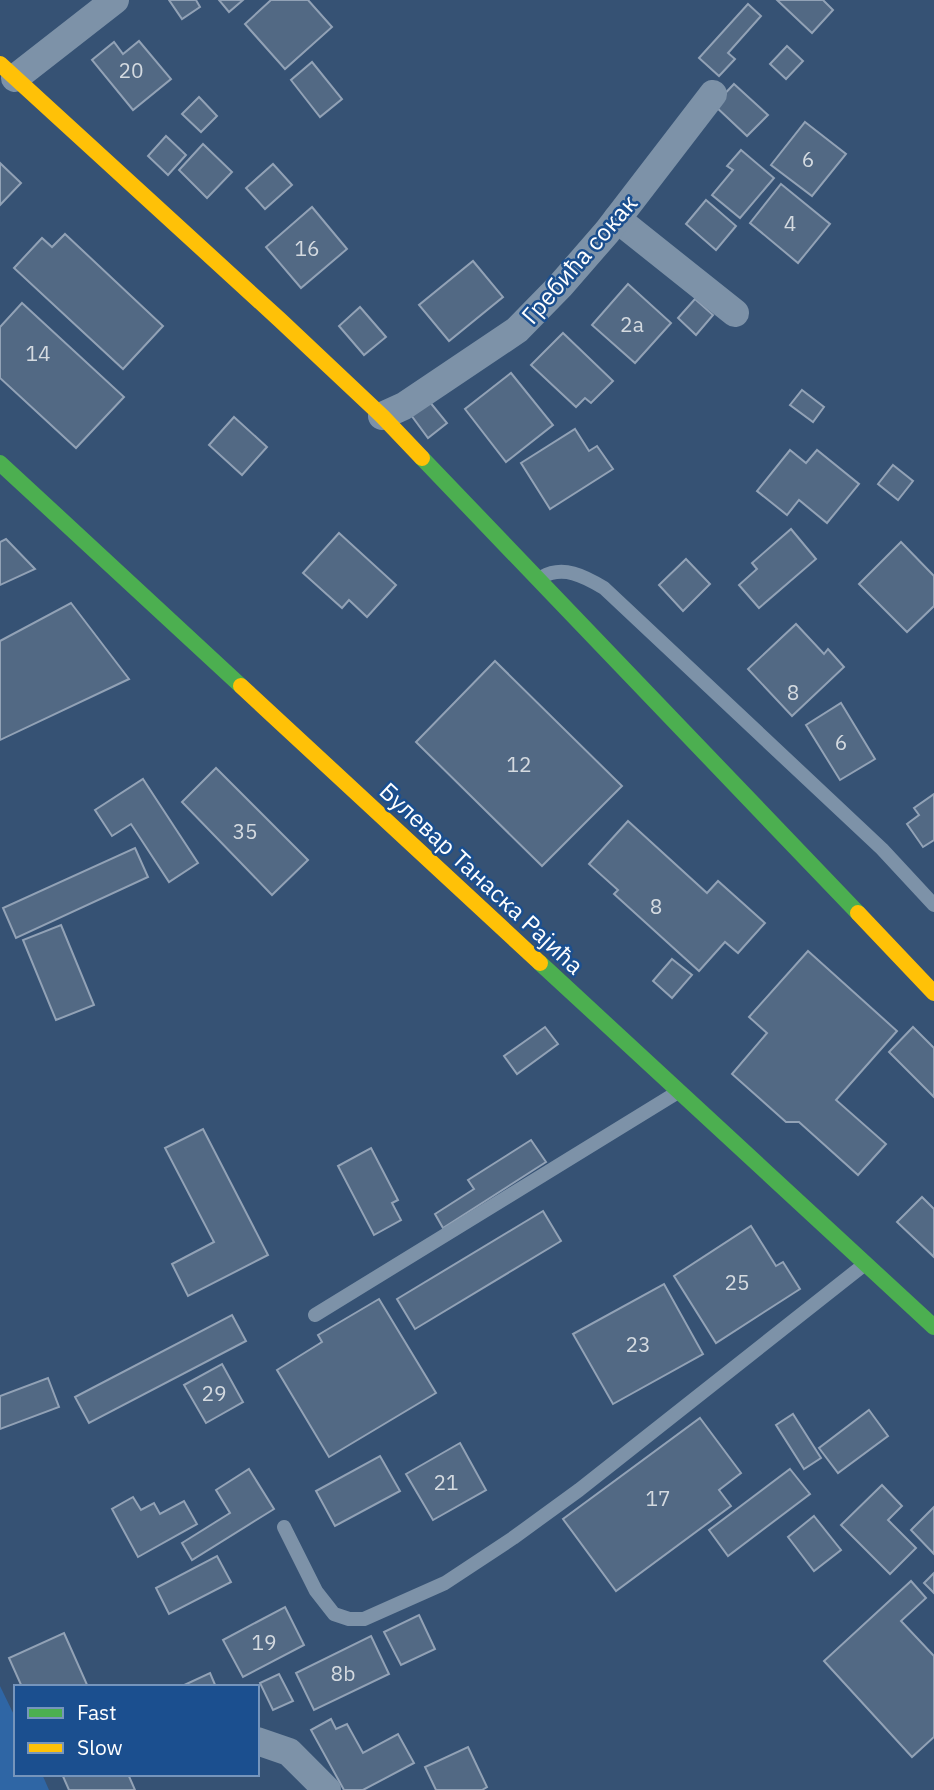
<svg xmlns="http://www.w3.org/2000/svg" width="934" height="1790" font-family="'IBM Plex Sans',sans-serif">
<rect width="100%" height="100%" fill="#365274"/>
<!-- green -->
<path fill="#2f66a5" d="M0 1686 16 1719V1774H42L49 1790H0Z"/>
<!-- building -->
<g fill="#526984" stroke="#92a2b6" stroke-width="2">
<path d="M169 0H196L200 7 182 19Z"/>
<path d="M219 0H243L229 12Z"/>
<path d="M271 0H308L332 27 285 69 245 24Z"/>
<path d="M777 0H823L833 10 812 33Z"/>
<path d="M748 4 761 16 728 53 735 59 719 76 699 58Z"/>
<path d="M139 41 171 79 133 110 92 60 114 42 123 54Z"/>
<path d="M787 46 803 61 786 79 770 64Z"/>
<path d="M312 62 342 99 320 117 291 80Z"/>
<path d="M734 84 768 115 747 136 714 105Z"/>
<path d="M199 97 217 116 201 132 182 114Z"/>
<path d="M805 122 846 154 812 196 771 165Z"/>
<path d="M166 136 186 155 168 175 148 156Z"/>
<path d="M203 144 232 172 207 198 179 170Z"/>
<path d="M741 150 774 178 740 218 712 195 733 170 727 166Z"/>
<path d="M0 163 21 183 0 205Z"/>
<path d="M273 164 292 185 265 209 246 188Z"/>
<path d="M781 184 830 224 798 263 750 223Z"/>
<path d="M706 200 736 226 716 250 686 224Z"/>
<path d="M312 207 347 249 301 288 266 247Z"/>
<path d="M65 234 163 326 123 369 14 268 42 238 52 247Z"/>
<path d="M473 261 503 297 449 341 419 305Z"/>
<path d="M628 284 671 323 635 363 592 325Z"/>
<path d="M695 299 713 315 696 335 678 318Z"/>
<path d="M22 303 124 397 76 448 0 378V327Z"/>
<path d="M360 307 386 337 364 355 339 326Z"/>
<path d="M563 333 613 381 591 403 585 398 576 407 531 365Z"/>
<path d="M511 373 553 425 506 462 465 409Z"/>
<path d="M802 390 824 407 813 422 790 405Z"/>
<path d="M429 401 447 423 428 438 411 415Z"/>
<path d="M234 417 267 447 242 475 209 445Z"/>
<path d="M575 429 589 451 597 446 613 469 550 509 521 463Z"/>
<path d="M790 450 806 463 817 450 859 484 827 523 799 500 787 515 757 491Z"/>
<path d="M893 465 913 481 898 500 878 484Z"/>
<path d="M791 529 816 559 759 608 739 585 757 569 752 563Z"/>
<path d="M339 533 396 585 367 617 349 600 342 608 303 573Z"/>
<path d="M6 539 35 569 0 585V542Z"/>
<path d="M901 542 934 576V606L907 632 859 584Z"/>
<path d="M686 559 710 584 683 611 659 585Z"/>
<path d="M71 603 129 679 0 740V641Z"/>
<path d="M796 624 824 654 828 649 844 667 792 716 748 669Z"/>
<path d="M495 661 622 786 542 866 416 742Z"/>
<path d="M841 703 875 759 840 780 806 725Z"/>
<path d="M216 768 308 860 272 895 182 802Z"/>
<path d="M143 779 198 863 169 882 131 824 112 836 95 810Z"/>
<path d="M934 794V840L923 847 907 824 919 815 914 808Z"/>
<path d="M628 821 707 893 718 881 765 923 738 953 725 942 699 971 614 894 618 890 589 864Z"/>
<path d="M135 848 148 877 16 938 3 908Z"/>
<path d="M61 925 94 1005 56 1020 23 940Z"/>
<path d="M808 951 897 1031 836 1100 886 1144 858 1175 799 1122H786L732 1074 767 1033 749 1017Z"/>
<path d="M672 959 692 975 672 998 653 981Z"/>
<path d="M545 1027 558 1044 517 1074 504 1056Z"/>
<path d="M913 1027 934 1048V1097L889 1052Z"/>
<path d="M203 1129 268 1255 188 1296 172 1264 214 1242 165 1148Z"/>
<path d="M531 1140 546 1162 443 1228 435 1214 474 1189 468 1180Z"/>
<path d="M371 1148 398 1200 392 1203 401 1220 374 1235 338 1166Z"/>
<path d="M922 1197 934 1209V1257L897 1222Z"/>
<path d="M543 1211 561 1241 415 1329 397 1299Z"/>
<path d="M751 1226 776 1266 783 1262 800 1289 716 1343 674 1276Z"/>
<path d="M664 1284 703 1354 613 1404 573 1334Z"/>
<path d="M379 1299 436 1393 329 1457 277 1370 322 1342 318 1335Z"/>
<path d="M232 1315 246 1341 89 1423 75 1397Z"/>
<path d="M222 1364 243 1402 206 1423 184 1385Z"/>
<path d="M48 1378 59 1407 0 1429V1396Z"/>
<path d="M869 1410 888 1436 838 1473 819 1448Z"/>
<path d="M793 1414 821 1458 804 1469 776 1425Z"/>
<path d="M700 1418 741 1473 719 1490 731 1506 616 1591 563 1519Z"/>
<path d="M460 1443 486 1490 433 1520 406 1474Z"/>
<path d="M380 1456 400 1491 335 1526 316 1491Z"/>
<path d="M249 1469 274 1509 192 1560 182 1543 230 1513 216 1490Z"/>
<path d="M790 1469 810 1494 728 1556 709 1530Z"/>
<path d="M882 1485 902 1506 888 1520 916 1548 890 1574 841 1525Z"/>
<path d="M133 1497 141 1510 154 1503 160 1514 184 1501 197 1524 138 1557 112 1509Z"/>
<path d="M934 1507V1554L911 1530Z"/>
<path d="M814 1516 841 1550 814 1571 788 1537Z"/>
<path d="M217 1556 231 1582 169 1614 156 1588Z"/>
<path d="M934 1573V1593L924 1583Z"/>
<path d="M911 1581 926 1598 901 1621 934 1656V1737L912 1757 824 1661Z"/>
<path d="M285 1607 304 1645 243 1677 223 1640Z"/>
<path d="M419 1615 435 1649 401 1665 384 1632Z"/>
<path d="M64 1633 88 1687H22L9 1658Z"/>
<path d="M371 1636 389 1674 314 1710 296 1673Z"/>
<path d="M210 1673 216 1687H180Z"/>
<path d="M279 1674 293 1701 273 1710 260 1683Z"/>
<path d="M331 1719 336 1729 347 1724 363 1753 398 1734 414 1763 363 1790H344L311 1730Z"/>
<path d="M468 1747 487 1787 482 1790H436L425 1767Z"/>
<path d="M62 1774H128L135 1790H69Z"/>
</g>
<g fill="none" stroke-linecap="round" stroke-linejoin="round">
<!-- lane -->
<g stroke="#7d92a8" stroke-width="14">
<path d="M542 577C563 565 584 576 604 588L882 849 934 905"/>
<path d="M315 1315 678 1092"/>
<path d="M284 1527 316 1591 334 1614 349 1619H364L445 1583 513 1538 579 1490 865 1264"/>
</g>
<!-- street -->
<g stroke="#7d92a8" stroke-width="28">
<path d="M15 78 115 0"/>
<path d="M617 219 735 313"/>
<path d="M382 416 404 406 517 330 560 286 607 232 713 94"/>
<path d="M257 1741 289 1752 327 1790"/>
</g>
<!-- fast -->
<g stroke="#4caf50" stroke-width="16">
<path d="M422 458 858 913"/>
<path d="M0 463 241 686"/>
<path d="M540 963 934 1327"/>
</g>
<!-- slow -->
<g stroke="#ffc107" stroke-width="16">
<path d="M0 64 280 320 382 416 422 458"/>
<path d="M241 686 540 963"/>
<path d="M858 913 934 993"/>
</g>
</g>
<g text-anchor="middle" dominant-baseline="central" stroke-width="5" stroke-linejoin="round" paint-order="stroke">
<!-- number labels -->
<g font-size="21" fill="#d4dae0">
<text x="131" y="70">20</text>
<text x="808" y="159">6</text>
<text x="790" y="223">4</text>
<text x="307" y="248">16</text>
<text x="632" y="324">2a</text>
<text x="38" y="353">14</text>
<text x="793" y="692">8</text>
<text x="841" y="742">6</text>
<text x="519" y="764">12</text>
<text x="245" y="831">35</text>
<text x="656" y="906">8</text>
<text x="737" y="1282">25</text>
<text x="638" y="1344">23</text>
<text x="214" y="1393">29</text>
<text x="446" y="1482">21</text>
<text x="658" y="1498">17</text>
<text x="264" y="1642">19</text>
<text x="343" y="1673">8b</text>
</g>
<!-- street labels -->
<g font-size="24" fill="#fff" stroke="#1b4f8f">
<text transform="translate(579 259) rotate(-49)">Гребића сокак</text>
<text transform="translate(482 878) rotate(43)">Булевар Танаска Рајића</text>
</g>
</g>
<!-- legend -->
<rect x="14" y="1685" width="245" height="91" fill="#1b4f8f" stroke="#7695bc" stroke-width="2"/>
<rect x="28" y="1708" width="35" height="10" fill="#4caf50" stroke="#7695bc" stroke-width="2"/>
<text x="77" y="1720" font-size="21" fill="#ffffff">Fast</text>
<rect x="28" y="1743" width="35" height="10" fill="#ffc107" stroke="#7695bc" stroke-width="2"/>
<text x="77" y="1755" font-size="21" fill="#ffffff">Slow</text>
</svg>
